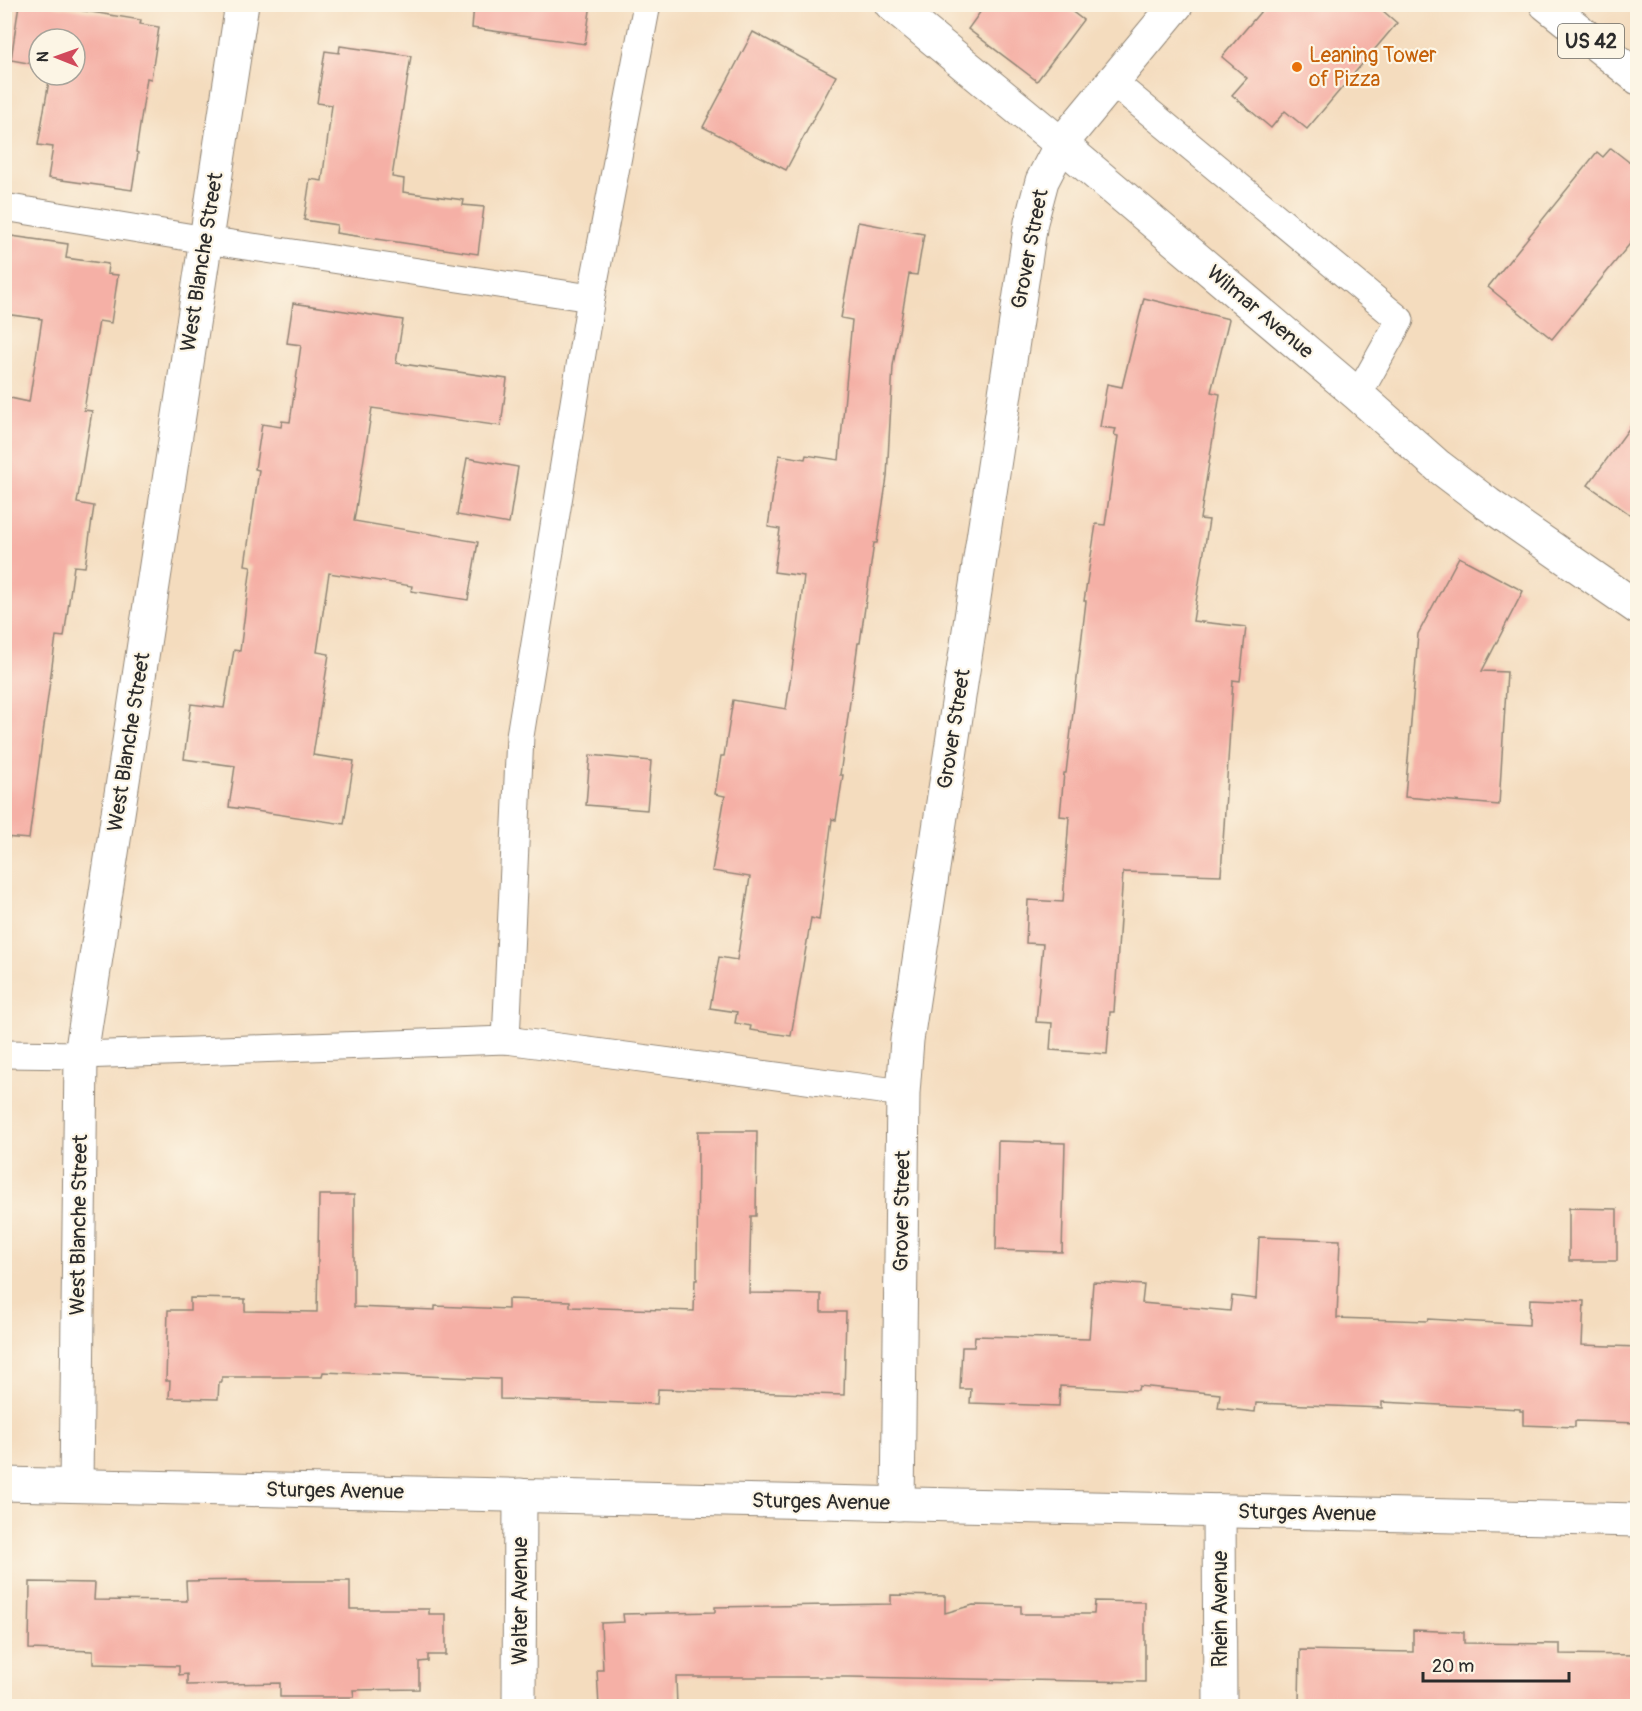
<svg xmlns="http://www.w3.org/2000/svg" width="1642" height="1711" font-family="Pangolin,sans-serif">
<rect width="100%" height="100%" fill="#fcf5e5"/>
<filter id="ink" filterUnits="userSpaceOnUse"><feTurbulence type="fractalNoise" baseFrequency=".0167" numOctaves="2"/><feDisplacementMap in="SourceGraphic" scale="12" xChannelSelector="R" yChannelSelector="G"/><feConvolveMatrix kernelMatrix="1 2 1 2 8 2 1 2 1" color-interpolation-filters="sRGB"/></filter>
<filter id="wash" filterUnits="userSpaceOnUse"><feTurbulence type="fractalNoise" baseFrequency=".008" numOctaves="4" result="noise"/><feDisplacementMap in="SourceGraphic" scale="24" xChannelSelector="R" yChannelSelector="G"/><feGaussianBlur stdDeviation="1.35" result="paint"/><feColorMatrix in="noise" values="0 0 0 0 0 0 0 0 0 0 0 0 0 0 0 0 0 1.4 0 .05"/><feComposite in="paint" operator="in"/></filter>
<g filter="url(#wash)">
<rect width="100%" height="100%" fill="#f4dcbe"/>
<g id="blocks">
<!-- building -->
<g fill="#f5b0a6">
<path d="M19 4H42L141 20 140 24 159 27 151 79 147 78 136 152 138 153 132 190 48 178 53 147 38 145 50 75H75V39H39V65L11 60Z"/>
<path d="M474 4H591L585 44 472 28Z"/>
<path d="M986 4H1062L1083 20 1037 81 968 29Z"/>
<path d="M1267 4H1375L1397 23 1307 129 1285 111 1271 128 1232 95 1247 78 1222 57Z"/>
<path d="M753 32 836 76 786 170 703 127Z"/>
<path d="M340 46 411 56 392 177 404 179 403 192 464 200 463 205 484 207 478 254 336 233 337 225 304 220 310 179 322 181 332 105 317 103 325 51 339 53Z"/>
<path d="M1611 148 1638 169V234L1552 339 1488 287 1597 152 1603 157Z"/>
<path d="M858 222 924 234 917 275 909 274 893 366 887 477 877 543H874L860 643H858L840 775H843L836 820 832 819 819 920 811 918 791 1036 750 1030 751 1026 735 1023 737 1012 710 1008 719 957 737 960 750 877 712 871 725 796 715 794 721 756H724L733 700 786 709 797 635 804 576 774 572 780 529 768 527 779 455 805 459 806 455 839 460 852 320 841 318Z"/>
<path d="M4 235 68 244 66 258 108 264 107 274 118 275 111 323 99 321 84 410 92 411 77 503 94 506 85 567 74 566 64 637 56 636 29 839 4 837V426L10 398 29 402 42 319 4 314Z"/>
<path d="M1144 298 1229 319 1211 392 1220 394 1200 519 1209 520 1193 621 1246 627 1240 681 1233 680 1221 875 1123 872 1114 1012H1110L1107 1054 1050 1050 1052 1023 1036 1022 1043 944 1026 943 1028 900 1063 902 1069 817 1060 816 1064 773H1066L1086 601H1084L1096 524 1105 525 1118 436 1114 435 1116 429 1100 427 1107 384 1122 387Z"/>
<path d="M293 303 403 320 396 363 507 379 501 426 372 408 354 521 478 542 468 600 411 591 412 586 329 573 317 652 329 654 313 755 354 761 344 824 229 807 235 766 184 759 191 704 224 708 234 650 240 651 251 566 245 565 259 470 255 469 262 424 281 427 282 421 290 422 301 345 287 343Z"/>
<path d="M1638 416V520L1588 485Z"/>
<path d="M467 458 518 467 509 524 457 515Z"/>
<path d="M1459 557 1523 591 1482 671 1507 672 1499 805 1405 797 1418 634Z"/>
<path d="M590 755 651 761 647 810 586 805Z"/>
<path d="M698 1131H757L756 1216H751L749 1293 821 1294V1312H846L844 1395 658 1389 657 1404 500 1399V1379L323 1372 322 1377H222V1382H219L218 1399 169 1398 170 1381H166L168 1310H190V1298L245 1299V1311L317 1312 319 1195H354V1307L435 1310V1306L508 1309V1299L570 1301V1307L694 1311 695 1280H697Z"/>
<path d="M998 1141 1065 1143 1062 1252 996 1250Z"/>
<path d="M1569 1208 1617 1209V1261H1569Z"/>
<path d="M1259 1237 1340 1240 1337 1318 1427 1321 1428 1319 1529 1325 1530 1299 1584 1301 1582 1345 1638 1347V1423L1575 1421V1427L1523 1425V1411H1520V1409L1382 1402V1408L1256 1403 1255 1412 1218 1408 1220 1394 1139 1386 1138 1390 1060 1386 1059 1406 970 1403 971 1389H960L962 1347H974L975 1336 1089 1339 1093 1282 1144 1285 1142 1303 1230 1311 1232 1296 1256 1299Z"/>
<path d="M247 1580V1581H350V1609H429V1614H446V1655H428V1661L419 1662V1689L353 1690 354 1697H280V1683L187 1685V1674L179 1675V1666L93 1664V1651L29 1649 30 1582 95 1583 94 1600 187 1601 186 1581Z"/>
<path d="M891 1595 945 1596V1613L973 1605 1021 1606V1614H1094L1095 1601 1145 1602V1682L849 1677H676L677 1707H599L597 1670H603L601 1623 624 1622 623 1614 715 1612V1607L891 1604Z"/>
<path d="M1413 1630 1464 1632V1643L1560 1644V1654L1638 1655V1707H1349V1704L1299 1703 1300 1650 1413 1652Z"/>
</g>
</g>
</g>
<g filter="url(#ink)">
<use href="#blocks" fill-opacity="0" stroke="#908474" stroke-width="1.5"/>
<g fill="none" stroke-linecap="round" stroke-linejoin="round">
<defs>
<g id="service">
<path d="M1112 81 1400 320 1358 395"/>
<path d="M4 207 206 240 591 298"/>
<path d="M506 1040 520 736 591 298 647 4"/>
<path d="M4 1054 81 1055 506 1040 903 1093"/>
</g>
<g id="minor">
<path d="M891 4 1061 144 1358 395 1438 466 1488 504 1638 608"/>
<path d="M76 1485 81 1055 242 4"/>
<path d="M898 1504 903 1093 907 1040 1031 222 1042 181 1061 144 1177 4"/>
<path d="M1219 1511 1220 1706"/>
<path d="M519 1706 520 1495"/>
</g>
<path id="tertiary" d="M4 1484 1638 1520"/>
<path id="primary" d="M1546 4 1638 78"/>
</defs>
<!-- service casing -->
<use href="#service" stroke="#908474" stroke-width="29"/>
<!-- minor casing -->
<use href="#minor" stroke="#908474" stroke-width="35"/>
<!-- tertiary casing -->
<use href="#tertiary" stroke="#908474" stroke-width="35"/>
<!-- primary casing -->
<use href="#primary" stroke="#908474" stroke-width="35"/>
<!-- service -->
<use href="#service" stroke="#fff" stroke-width="27"/>
<!-- minor -->
<use href="#minor" stroke="#fff" stroke-width="33"/>
<!-- tertiary -->
<use href="#tertiary" stroke="#fff" stroke-width="33"/>
<!-- primary -->
<use href="#primary" stroke="#fff" stroke-width="33"/>
</g>
</g>
<!-- markers -->
<circle fill="#e8710a" stroke="#fcf5e5" stroke-width="2" cx="1297" cy="67" r="6"/>
<g text-anchor="middle" dominant-baseline="central" stroke-width="4.5" stroke-linejoin="round" paint-order="stroke">
<!-- shield labels -->
<rect fill="#fcf5e5" stroke="#6a6863" stroke-width="1.5" x="1558" y="24" width="66" height="34" rx="4.5"/>
<g font-size="20" font-weight="bold" fill="#2b2b2b">
<text x="1591" y="41">US 42</text>
</g>
<!-- food labels -->
<g font-size="21" fill="#c56008" stroke="#fcf5e5" text-anchor="start">
<text x="1309" y="55">Leaning Tower<tspan x="1309" dy="24">of Pizza</tspan></text>
</g>
<!-- street labels -->
<g font-size="21" fill="#2b2b2b" stroke="#fcf5e5">
<text transform="translate(1030 249) rotate(-79)">Grover Street</text>
<text transform="translate(202 262) rotate(-81)">West Blanche Street</text>
<text transform="translate(1260 312) rotate(40)">Wilmar Avenue</text>
<text transform="translate(954 729) rotate(-81)">Grover Street</text>
<text transform="translate(129 742) rotate(-81)">West Blanche Street</text>
<text transform="translate(902 1211) rotate(-89)">Grover Street</text>
<text transform="translate(79 1225) rotate(-89)">West Blanche Street</text>
<text transform="translate(335 1491) rotate(1)">Sturges Avenue</text>
<text transform="translate(821 1502) rotate(1)">Sturges Avenue</text>
<text transform="translate(1307 1513) rotate(1)">Sturges Avenue</text>
<text transform="translate(520 1601) rotate(-90)">Walter Avenue</text>
<text transform="translate(1220 1609) rotate(-90)">Rhein Avenue</text>
</g>
</g>
<!-- margin -->
<rect width="1642" height="1711" fill="none" stroke="#fcf5e5" stroke-width="24"/>
<!-- north arrow -->
<g transform="translate(57 57) rotate(271)"><circle r="28" fill="#fcf5e5" stroke="#a8a49b" stroke-width="1.5"/>
<path d="M0-4.5L10 22L0 15L-10 22Z" fill="#d1495b"/>
<text y="-9" font-size="16" font-weight="bold" text-anchor="middle" fill="#2b2b2b">N</text>
</g>
<!-- scale -->
<path d="M1423 1672v9h146v-9" fill="none" stroke="#2b2b2b" stroke-width="3"/>
<text x="1432" y="1672" font-size="18" fill="#2b2b2b" stroke="#fcf5e5" stroke-width="4.5" paint-order="stroke">20 m</text>
</svg>
